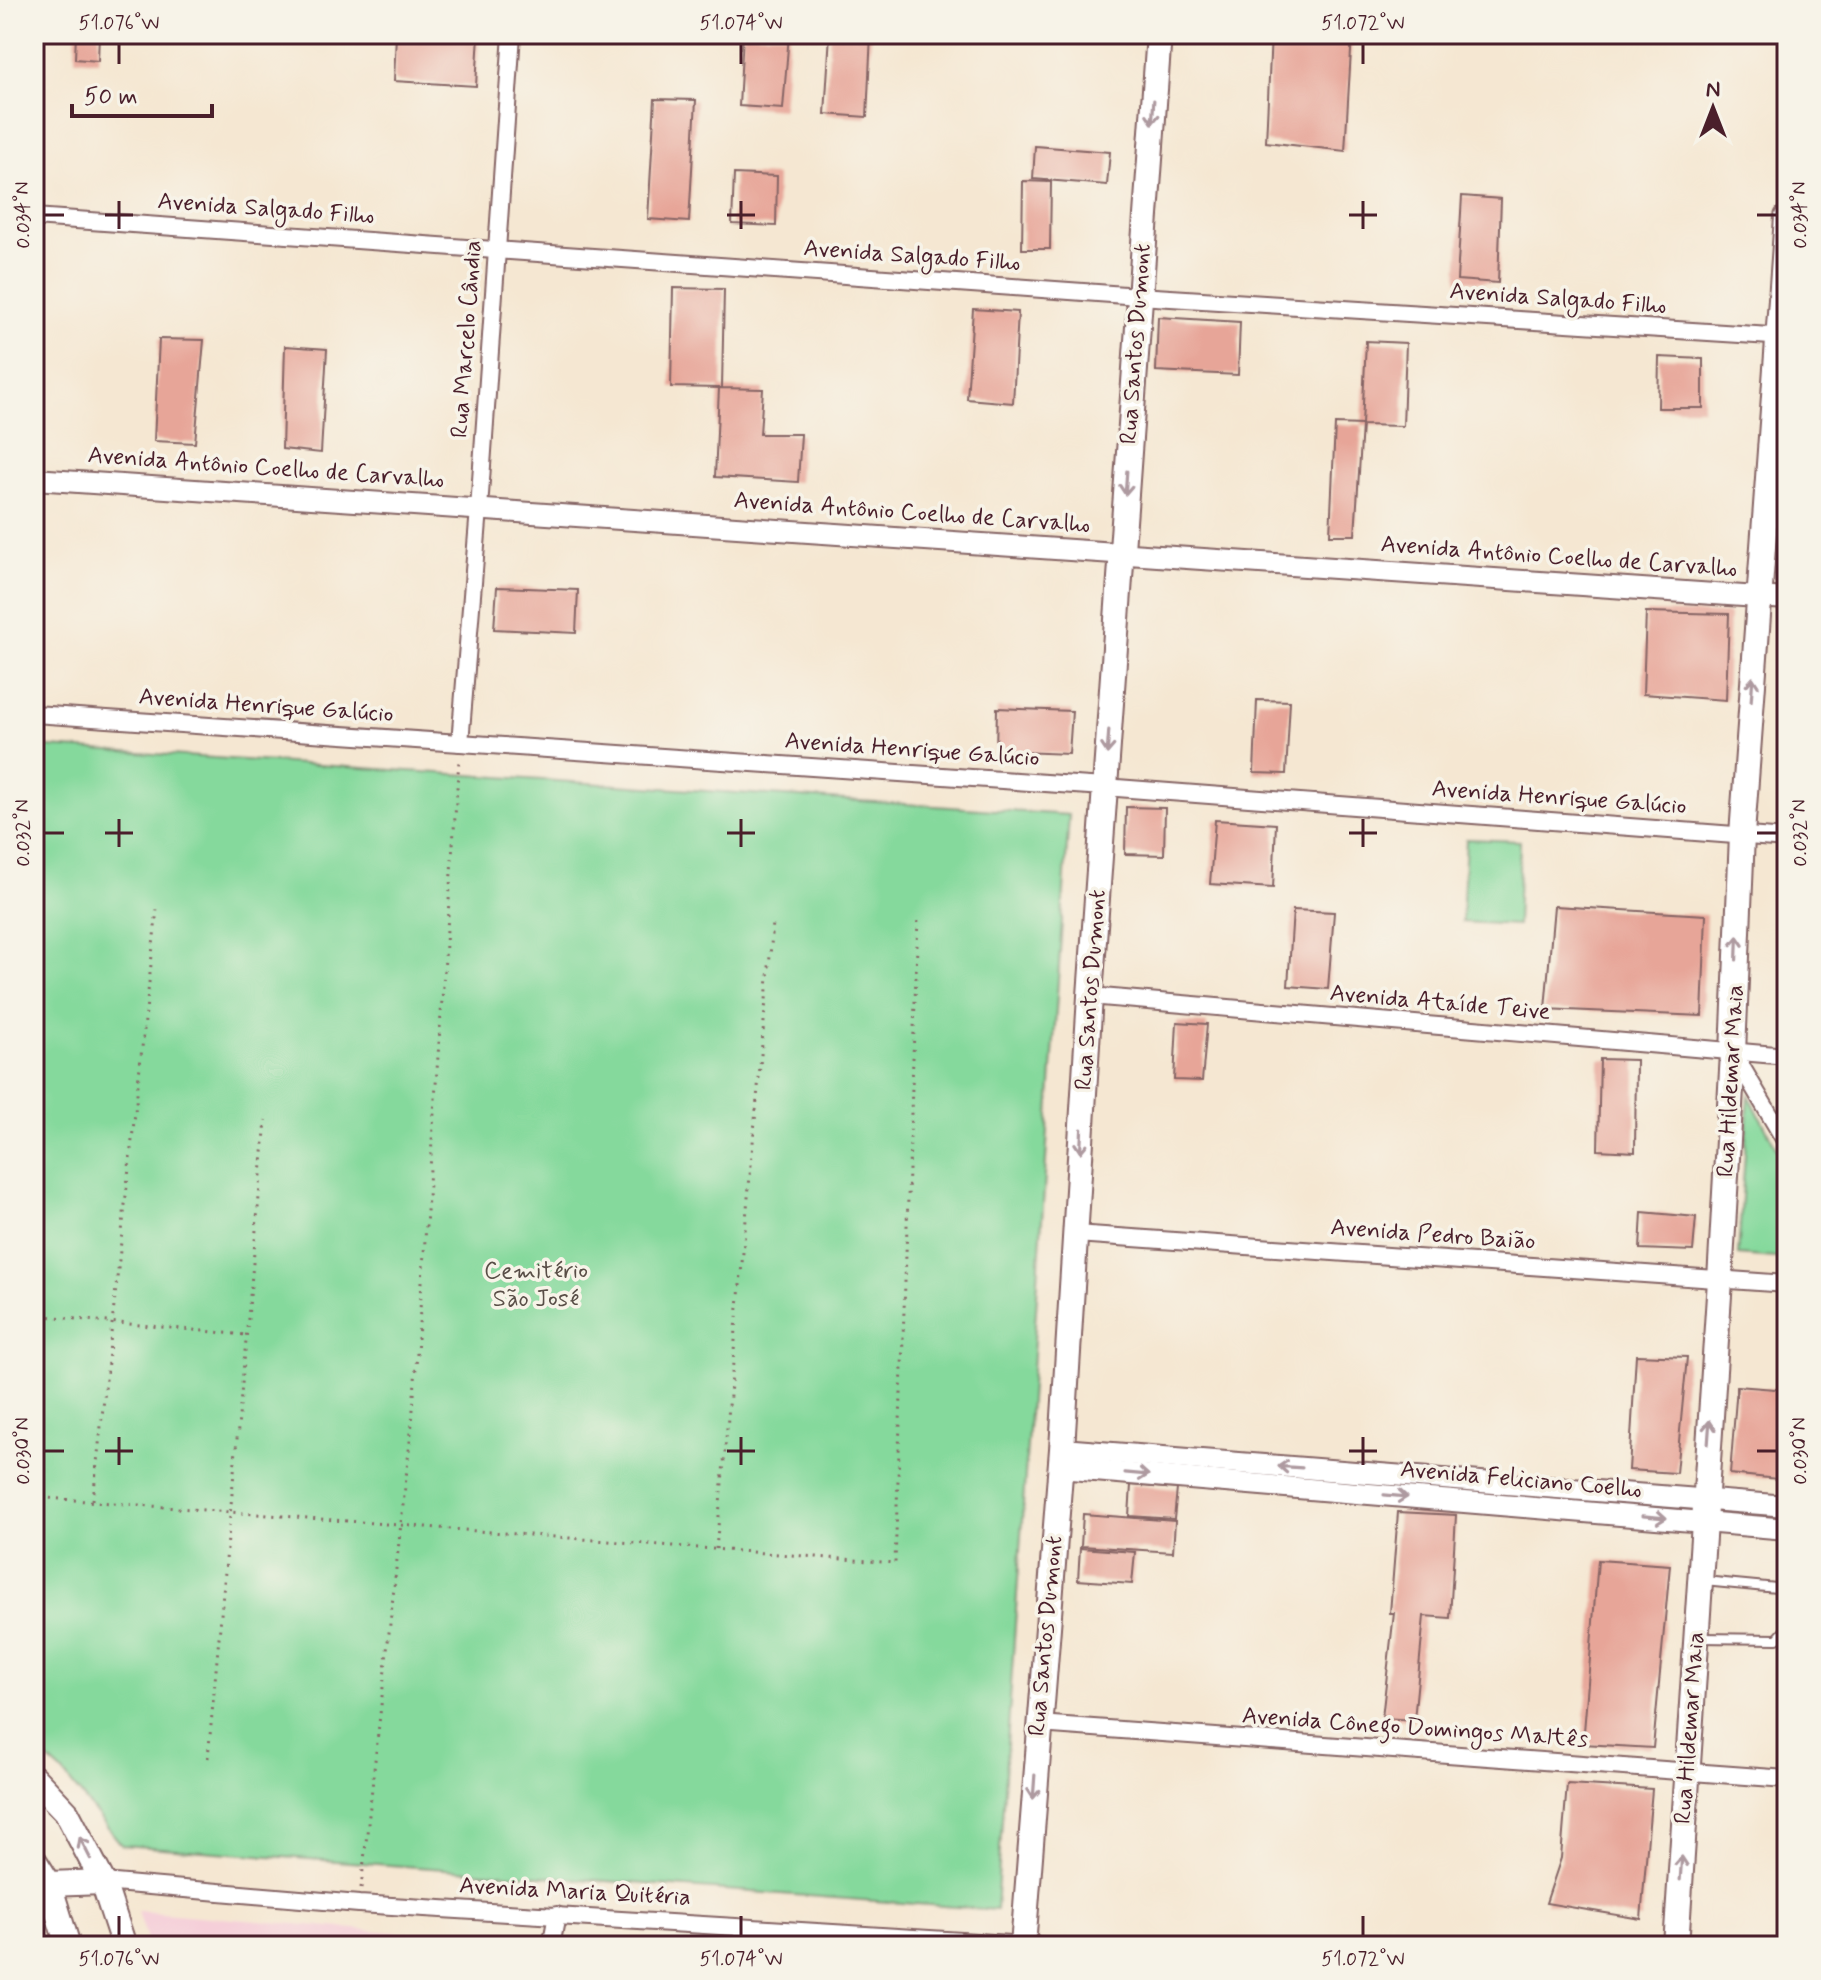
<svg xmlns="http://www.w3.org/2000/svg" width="1821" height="1980" font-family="Mynerve,sans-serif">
<rect width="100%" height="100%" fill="#f7f3e8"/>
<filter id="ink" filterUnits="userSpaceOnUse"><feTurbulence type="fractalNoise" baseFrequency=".0125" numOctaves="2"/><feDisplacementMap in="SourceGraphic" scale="16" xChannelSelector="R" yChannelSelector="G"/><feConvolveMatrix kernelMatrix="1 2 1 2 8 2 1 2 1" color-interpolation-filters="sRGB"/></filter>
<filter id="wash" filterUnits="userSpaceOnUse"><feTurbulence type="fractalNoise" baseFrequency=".006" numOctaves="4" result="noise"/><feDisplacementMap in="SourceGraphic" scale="32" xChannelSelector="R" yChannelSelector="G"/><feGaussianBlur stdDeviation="1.8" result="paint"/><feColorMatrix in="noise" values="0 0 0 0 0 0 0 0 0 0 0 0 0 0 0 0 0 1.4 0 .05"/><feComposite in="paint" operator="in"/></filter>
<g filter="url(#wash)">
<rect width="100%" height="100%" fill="#f5e7d2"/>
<!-- built -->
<path fill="#f5cfd9" d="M138 1911 521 1943V1946H149Z"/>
<!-- green -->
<g fill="#85d99c" stroke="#687c64" stroke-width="2">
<path d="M34 746 1069 815 996 1910 122 1845 62 1772 34 1747Z"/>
<path d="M1466 839 1520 841 1517 925 1462 922Z"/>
<path d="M1749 1095 1787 1169V1259L1738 1255Z"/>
</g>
<g id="blocks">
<!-- building -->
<g fill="#e7a598">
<path d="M76 34H99L98 61 75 59Z"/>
<path d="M396 34H479L476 86 394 81Z"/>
<path d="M743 34H789L783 109 739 106Z"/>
<path d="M830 34H871L867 117 825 114Z"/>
<path d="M1271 34H1352L1345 151 1266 142Z"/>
<path d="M655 99 696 100 689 222 648 219Z"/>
<path d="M1035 146 1110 152 1107 185 1033 179Z"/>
<path d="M734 174 777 176 776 226 732 224Z"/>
<path d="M1023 181 1051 182 1050 249H1022Z"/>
<path d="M1462 196 1501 199 1498 283 1457 280Z"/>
<path d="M673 288 724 289 722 388H719L763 389 760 434H801L798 482 715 477 719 388 671 387Z"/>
<path d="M973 309 1018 312 1013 403 967 399Z"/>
<path d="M1158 317 1240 322 1238 375 1156 371Z"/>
<path d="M159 339 204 340 195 443 154 441Z"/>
<path d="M1366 341 1406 343 1403 426 1362 425Z"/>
<path d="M285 346 327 349 321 453 282 449Z"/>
<path d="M1659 357 1703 359V408H1658Z"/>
<path d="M1335 424 1362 425 1355 535H1330Z"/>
<path d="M497 587 578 590 576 633 494 629Z"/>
<path d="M1646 612 1729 614 1726 700 1643 694Z"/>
<path d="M1257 700 1290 701 1286 774 1254 773Z"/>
<path d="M997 708 1072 711 1069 754 996 751Z"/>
<path d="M1126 807 1165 808 1164 855 1125 854Z"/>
<path d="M1215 820 1276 824 1273 888 1210 884Z"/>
<path d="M1554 906 1706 915 1702 1016 1545 1009Z"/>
<path d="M1293 910 1334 912 1328 989 1288 986Z"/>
<path d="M1177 1022 1207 1024 1202 1081 1174 1080Z"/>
<path d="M1600 1059 1636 1060 1635 1152 1598 1150Z"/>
<path d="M1642 1212 1696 1217 1693 1251 1640 1249Z"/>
<path d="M1636 1355 1687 1357 1676 1473 1629 1470Z"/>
<path d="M1737 1386 1787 1390V1480L1730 1474Z"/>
<path d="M1131 1485 1177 1489 1174 1519 1129 1516Z"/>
<path d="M1398 1512 1456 1515 1450 1618 1424 1616 1414 1720 1382 1718 1394 1613H1390Z"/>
<path d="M1083 1514 1175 1521 1173 1552 1081 1546Z"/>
<path d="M1080 1548 1135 1552 1132 1584 1078 1580Z"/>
<path d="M1598 1560 1670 1565 1653 1748 1583 1744Z"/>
<path d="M1567 1784 1652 1789 1641 1919 1546 1903 1561 1858Z"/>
</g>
</g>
</g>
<g filter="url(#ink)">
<use href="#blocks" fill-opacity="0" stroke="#866565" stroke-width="2"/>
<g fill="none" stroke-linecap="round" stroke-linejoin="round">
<defs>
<g id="service">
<path d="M1704 1581 1787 1589"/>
<path d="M1701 1638 1777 1639 1787 1628"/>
</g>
<g id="minor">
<path d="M34 217 1139 296 1787 337"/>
<path d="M34 714 1104 787 1787 839"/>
<path d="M460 743 479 509 512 34"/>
<path d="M1090 996 1787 1056"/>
<path d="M1734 1054 1787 1144"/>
<path d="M1076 1234 1787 1284"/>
<path d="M1039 1724 1787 1779"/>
<path d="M103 1882 359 1904 1045 1946"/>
<path d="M551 1946 557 1915"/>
</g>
<g id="tertiary">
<path d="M34 479 1787 599"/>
<path d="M1062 1449 1787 1506"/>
<path d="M1059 1468 1787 1529"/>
</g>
<g id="secondary">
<path d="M34 1778 67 1813 103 1882 124 1946"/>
<path d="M34 1860 49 1884 68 1946"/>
<path d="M49 1884 103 1882"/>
<path d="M1023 1946 1062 1449 1090 996 1159 34"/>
<path d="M1676 1946 1720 1280 1733 1053 1742 835 1787 217"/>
</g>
</defs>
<!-- service casing -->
<use href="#service" stroke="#866565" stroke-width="12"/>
<!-- minor casing -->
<use href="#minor" stroke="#866565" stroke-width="20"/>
<!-- tertiary casing -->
<use href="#tertiary" stroke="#866565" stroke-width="24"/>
<!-- secondary casing -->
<use href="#secondary" stroke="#866565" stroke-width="28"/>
<!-- path -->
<g stroke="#866565" stroke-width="3" stroke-dasharray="2 6" stroke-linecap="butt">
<path d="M34 1315 247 1335"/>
<path d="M34 1497 895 1563 918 917"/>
<path d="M93 1500 157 909"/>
<path d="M716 1549 773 923"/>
<path d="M208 1758 266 1120"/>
<path d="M361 1888 412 1423 459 760"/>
</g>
<!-- service -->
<use href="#service" stroke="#fff" stroke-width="8"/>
<!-- minor -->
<use href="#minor" stroke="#fff" stroke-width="16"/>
<!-- tertiary -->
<use href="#tertiary" stroke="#fff" stroke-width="20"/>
<!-- secondary -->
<use href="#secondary" stroke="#fff" stroke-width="24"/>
</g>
<!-- one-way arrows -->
<defs><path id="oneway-shaft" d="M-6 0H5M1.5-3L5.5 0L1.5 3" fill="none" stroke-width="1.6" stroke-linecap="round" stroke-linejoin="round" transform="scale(2)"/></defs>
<g stroke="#ae9aa0">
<use href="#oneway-shaft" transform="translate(1153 112) rotate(94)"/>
<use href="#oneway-shaft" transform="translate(1126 483) rotate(94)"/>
<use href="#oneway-shaft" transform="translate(1752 689) rotate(-86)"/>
<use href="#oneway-shaft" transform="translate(1108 742) rotate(94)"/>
<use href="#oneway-shaft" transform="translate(1737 948) rotate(-88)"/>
<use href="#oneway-shaft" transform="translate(1081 1141) rotate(93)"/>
<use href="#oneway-shaft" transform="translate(1709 1432) rotate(-86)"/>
<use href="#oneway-shaft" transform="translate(1290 1467) rotate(-176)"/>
<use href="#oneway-shaft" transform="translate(1137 1474) rotate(5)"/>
<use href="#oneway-shaft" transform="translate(1396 1496) rotate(5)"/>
<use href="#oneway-shaft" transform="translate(1655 1517) rotate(5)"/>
<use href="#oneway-shaft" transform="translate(1034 1787) rotate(94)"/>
<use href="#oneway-shaft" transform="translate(85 1848) rotate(-117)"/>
<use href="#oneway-shaft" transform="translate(1681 1868) rotate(-86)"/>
</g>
</g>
<!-- ticks -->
<path fill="none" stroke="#4a1f2b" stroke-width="3" d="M119 44V64M741 44V64M1363 44V64M119 201V229M741 201V229M1363 201V229M44 215H64M105 215H133M727 215H755M1349 215H1377M1757 215H1777M119 819V847M741 819V847M1363 819V847M44 833H64M105 833H133M727 833H755M1349 833H1377M1757 833H1777M119 1437V1465M741 1437V1465M1363 1437V1465M44 1451H64M105 1451H133M727 1451H755M1349 1451H1377M1757 1451H1777M119 1916V1936M741 1916V1936M1363 1916V1936"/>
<g text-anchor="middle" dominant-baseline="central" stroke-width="7" stroke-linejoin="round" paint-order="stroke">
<!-- street labels -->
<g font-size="24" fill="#4a1f2b" stroke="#f7f3e8">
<text transform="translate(266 209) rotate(4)">Avenida Salgado Filho</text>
<text transform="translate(912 256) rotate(4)">Avenida Salgado Filho</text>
<text transform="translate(1558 299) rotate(4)">Avenida Salgado Filho</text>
<text transform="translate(467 339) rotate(-86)">Rua Marcelo Cândia</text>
<text transform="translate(1136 344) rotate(-86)">Rua Santos Dumont</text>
<text transform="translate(266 468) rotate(4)">Avenida Antônio Coelho de Carvalho</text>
<text transform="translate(912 513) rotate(4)">Avenida Antônio Coelho de Carvalho</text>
<text transform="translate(1559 557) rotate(4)">Avenida Antônio Coelho de Carvalho</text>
<text transform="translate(266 706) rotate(4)">Avenida Henrique Galúcio</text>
<text transform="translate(912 750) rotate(4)">Avenida Henrique Galúcio</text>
<text transform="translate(1559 798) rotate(4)">Avenida Henrique Galúcio</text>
<text transform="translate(1091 990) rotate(-86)">Rua Santos Dumont</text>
<text transform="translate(1440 1003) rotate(5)">Avenida Ataíde Teive</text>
<text transform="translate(1731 1081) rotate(-87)">Rua Hildemar Maia</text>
<text transform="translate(1433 1235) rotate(4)">Avenida Pedro Baião</text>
<text transform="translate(1521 1480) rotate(5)">Avenida Feliciano Coelho</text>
<text transform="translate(1046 1636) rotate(-85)">Rua Santos Dumont</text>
<text transform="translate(1415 1728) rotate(4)">Avenida Cônego Domingos Maltês</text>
<text transform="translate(1690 1728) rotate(-86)">Rua Hildemar Maia</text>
<text transform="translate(575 1892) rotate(3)">Avenida Maria Quitéria</text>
</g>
<!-- park labels -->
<g font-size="24" fill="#594e47" stroke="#f7f3e8">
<text x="536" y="1271">Cemitério<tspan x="536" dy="28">São José</tspan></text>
</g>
</g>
<!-- margin -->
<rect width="1821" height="1980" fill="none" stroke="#f7f3e8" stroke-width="88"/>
<!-- north arrow -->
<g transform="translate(1713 108)" stroke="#f7f3e8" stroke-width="6" paint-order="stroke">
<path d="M0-6L14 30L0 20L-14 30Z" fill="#4a1f2b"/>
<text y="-12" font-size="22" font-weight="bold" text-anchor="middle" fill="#4a1f2b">N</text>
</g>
<!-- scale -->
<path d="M72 104v12h140v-12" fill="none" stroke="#4a1f2b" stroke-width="4"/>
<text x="84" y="104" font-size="24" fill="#4a1f2b" stroke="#f7f3e8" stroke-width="6" paint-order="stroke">50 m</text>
<rect x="44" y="44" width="1733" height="1892" fill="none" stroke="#4a1f2b" stroke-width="3"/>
<g font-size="20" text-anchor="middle" fill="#4a1f2b">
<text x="119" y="29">51.076°W</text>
<text x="741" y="29">51.074°W</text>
<text x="1363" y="29">51.072°W</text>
<text transform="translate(22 215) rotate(-90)" y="7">0.034°N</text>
<text transform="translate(1799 215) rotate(-90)" y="7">0.034°N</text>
<text transform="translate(22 833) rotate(-90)" y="7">0.032°N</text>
<text transform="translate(1799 833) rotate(-90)" y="7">0.032°N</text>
<text transform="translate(22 1451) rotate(-90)" y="7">0.030°N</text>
<text transform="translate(1799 1451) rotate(-90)" y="7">0.030°N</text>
<text x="119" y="1965">51.076°W</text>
<text x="741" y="1965">51.074°W</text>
<text x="1363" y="1965">51.072°W</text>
</g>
</svg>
